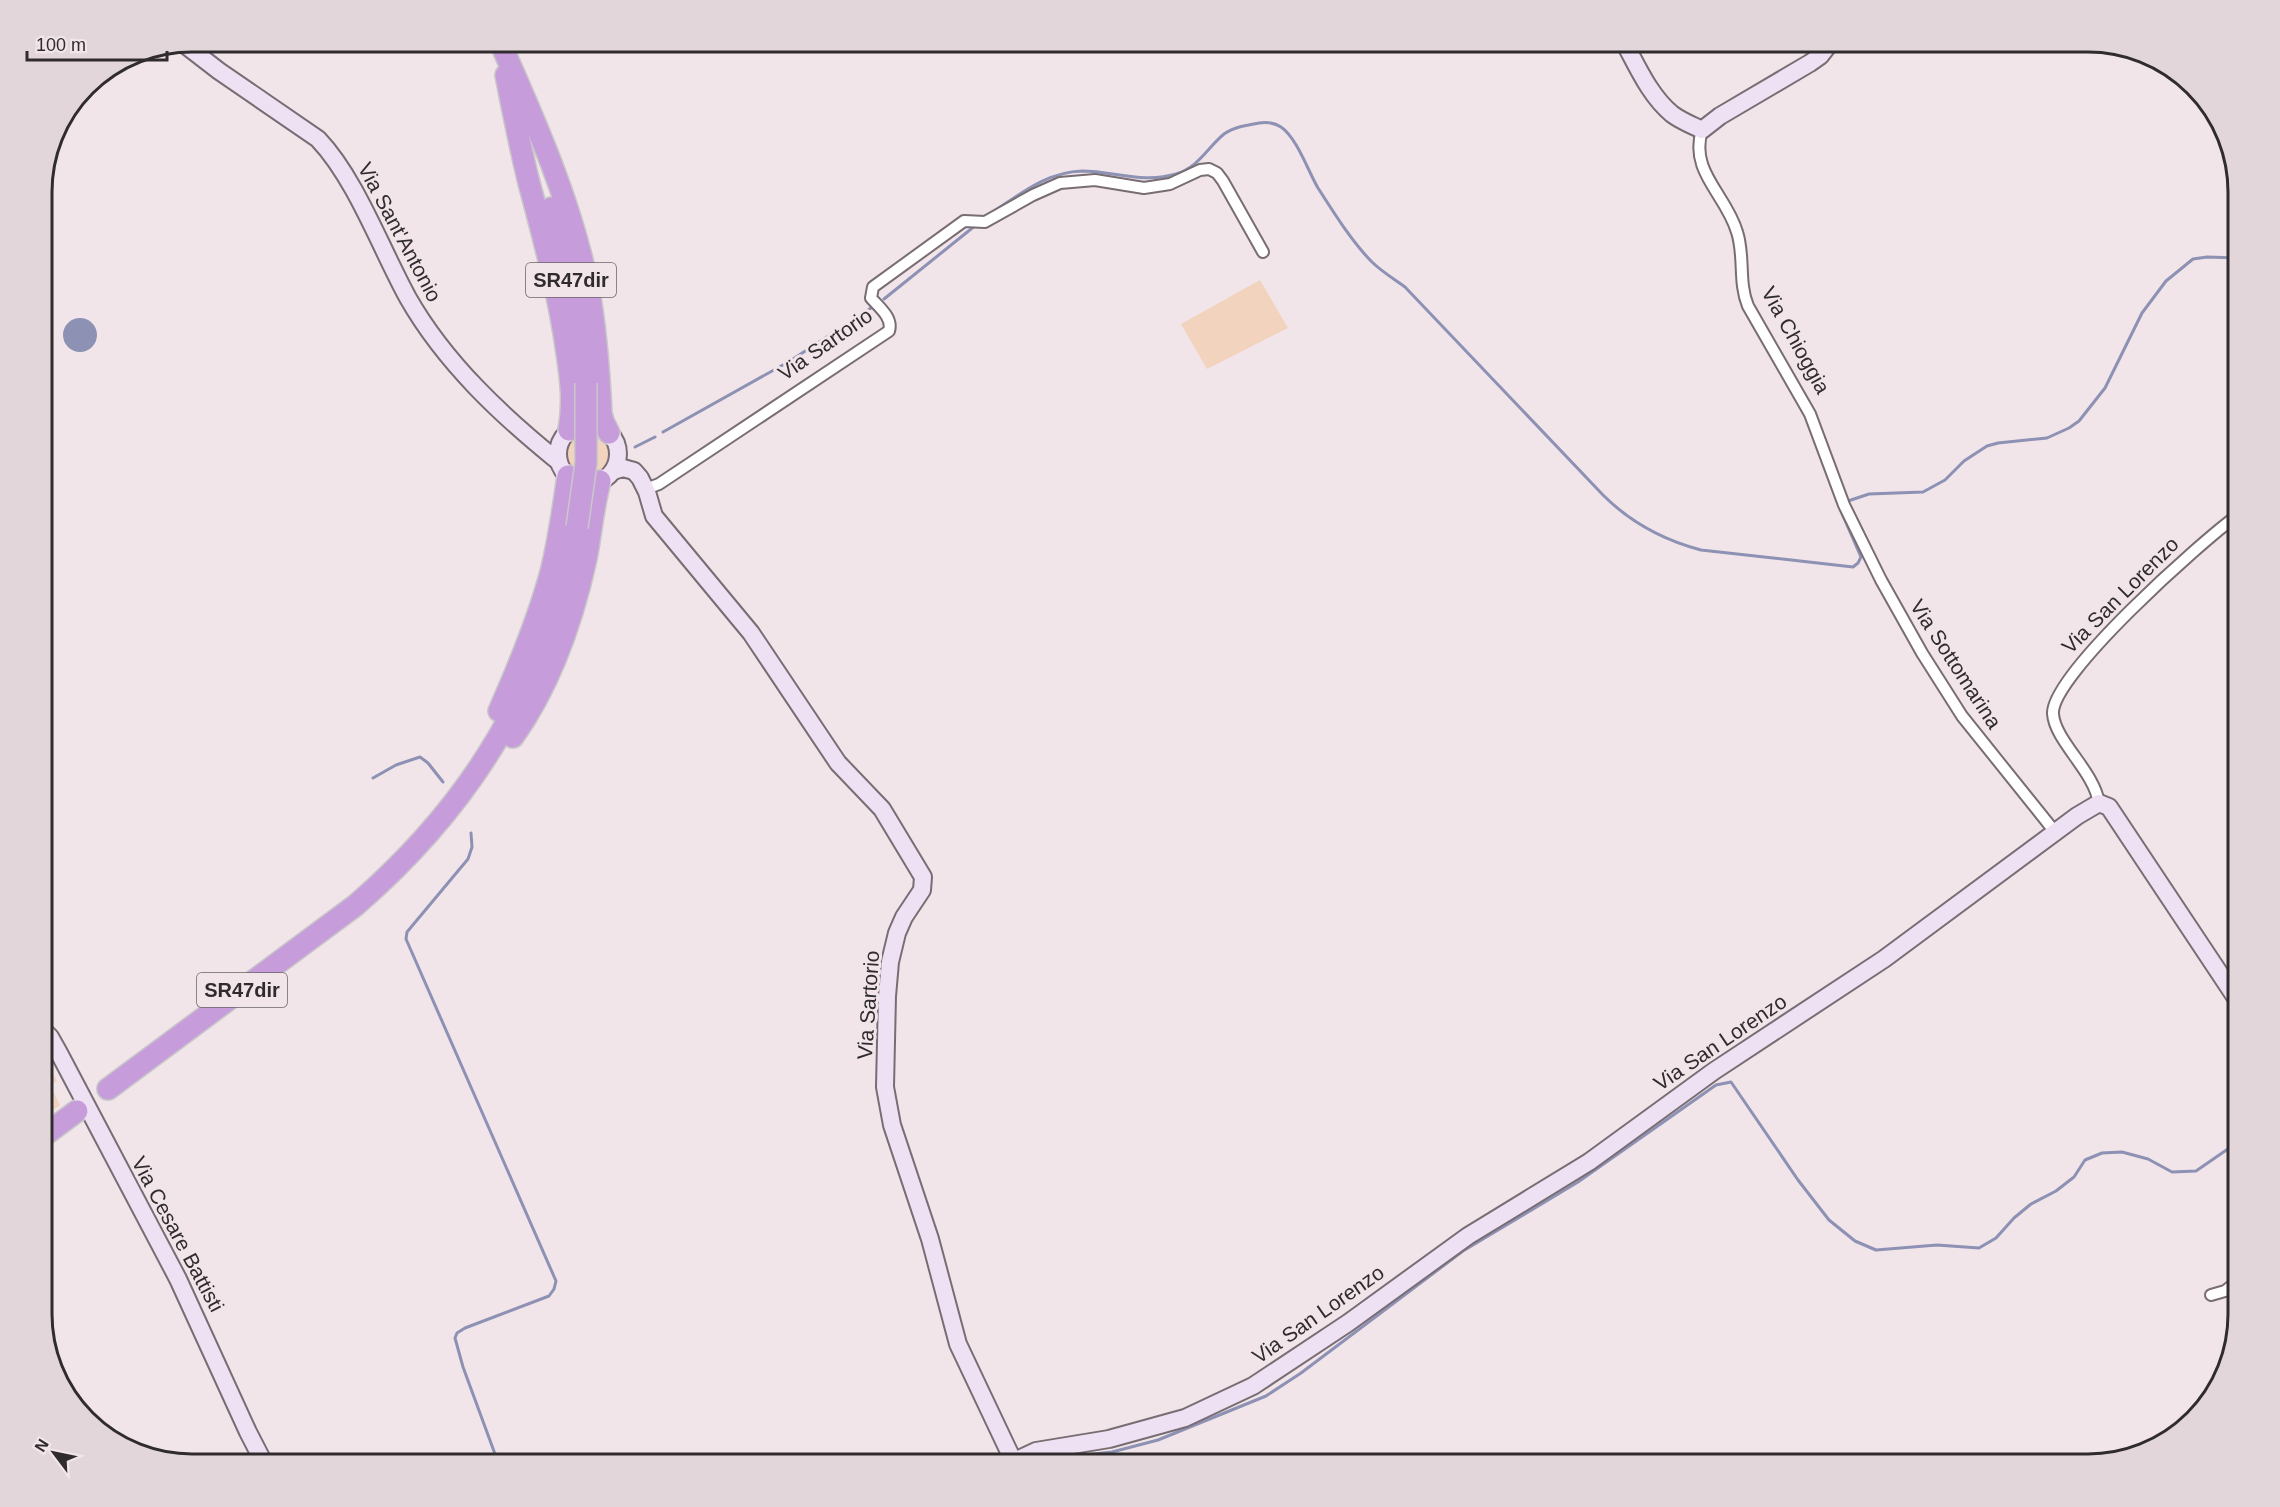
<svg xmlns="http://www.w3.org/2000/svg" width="2280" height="1507" font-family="Helvetica,sans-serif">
<rect width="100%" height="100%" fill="#f1e5ea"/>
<!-- green -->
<g fill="#f1d3be">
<path d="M1260 280 1288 328 1207 369 1181 324Z"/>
<circle cx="588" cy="453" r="22"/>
<path d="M51 1070 57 1081 50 1085 60 1105 42 1118V1073Z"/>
</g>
<!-- water -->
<circle fill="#8d91b3" cx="80" cy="335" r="17"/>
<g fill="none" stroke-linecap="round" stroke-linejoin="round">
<!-- stream -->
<g stroke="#8d91b3" stroke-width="3">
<path d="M996 210C1023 192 1048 172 1082 171 1114 171 1143 184 1176 174 1199 167 1207 148 1224 134 1234 127 1247 125 1259 123 1266 122 1275 123 1281 127 1297 138 1308 171 1318 188 1334 213 1352 242 1372 262 1381 271 1394 279 1405 287L1603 495C1631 523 1663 540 1701 550L1853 567 1858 563 1861 557 1840 509"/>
<path d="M884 299 976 225"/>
<path d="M663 432 790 361 871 308"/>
<path d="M635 447 655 437"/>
<path d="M1845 502 1869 494 1923 492 1945 480 1964 461 1987 446 1998 443 2047 438 2069 428 2079 421 2105 388 2142 313 2166 281 2193 259 2207 257 2238 258"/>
<path d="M373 778 396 765 420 757 428 763 443 782"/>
<path d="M471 833 472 847 468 859 407 932 406 939 556 1281 554 1289 549 1296 465 1328 457 1333 455 1338 463 1367 495 1454V1465"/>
<path d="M355 1465C374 1459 386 1458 405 1465"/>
<path d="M1038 1465 1066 1457 1112 1452 1158 1440 1266 1396 1301 1373 1463 1251 1578 1182 1716 1085 1731 1082 1798 1180 1829 1220 1855 1241 1876 1250 1937 1245 1979 1248 1996 1238 2014 1218 2031 1204 2056 1191 2074 1177 2085 1160 2102 1153 2122 1152 2148 1159 2172 1172 2196 1171 2238 1142"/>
</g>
<defs>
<g id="street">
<path d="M1702 130C1689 172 1726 194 1737 232 1745 256 1738 282 1748 306L1810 414 1844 505 1881 580 1922 653 1962 716 2055 832"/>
<path d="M646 489 659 484 889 331C893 318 880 308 871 298L873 287 964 221 985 222 1033 195 1060 183 1095 180 1144 188 1170 184 1200 170 1209 169 1217 173 1223 181 1263 252"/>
<path d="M2099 803C2094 771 2055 741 2053 714 2050 676 2203 540 2238 515"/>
<path d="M2211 1295 2225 1291 2238 1281"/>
</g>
<g id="secondary">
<path d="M1624 42C1637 66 1650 96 1672 114 1681 121 1692 125 1702 130L1720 116 1810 63 1820 56 1831 42"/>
<path d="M184 44 219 71 318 139C356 179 381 249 408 298 445 363 502 416 559 462"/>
<circle cx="588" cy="454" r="30"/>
<path d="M613 471 623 468 634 471 640 478 647 492 654 516 751 633 838 763 882 809 923 877 922 890 904 917 897 933 890 962 887 996 885 1087 892 1125 930 1239 958 1344 1011 1456"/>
<path d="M42 1029 50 1037 59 1053 178 1279 248 1432 265 1465"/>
<path d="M1021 1458 1036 1451 1109 1439 1185 1418 1253 1386 1348 1323 1468 1236 1589 1162 1714 1071 1884 959 2077 816 2099 803 2109 807 2238 1001"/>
</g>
<g id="highway">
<path d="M500 42C535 121 571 202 588 286 596 329 599 370 601 413L603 421 609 433"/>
<path d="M506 75C513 111 520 147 529 183 544 239 559 295 567 353 571 379 574 404 569 430"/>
<path d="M551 208C567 266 580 323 586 383"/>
<path d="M499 711C519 666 538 620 551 572 559 540 563 509 568 476"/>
<path d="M513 737C551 684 572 622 586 559 591 533 593 507 600 481"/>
<path d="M108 1089 356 905C478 799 543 684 577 527"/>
<path d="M42 1137 77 1111"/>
</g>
</defs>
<!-- street casing -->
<use href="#street" stroke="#786d72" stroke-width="14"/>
<!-- secondary casing -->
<use href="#secondary" stroke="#786d72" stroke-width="20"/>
<!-- highway casing -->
<use href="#highway" stroke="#c9c8c9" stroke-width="24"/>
<!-- street -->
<use href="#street" stroke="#fff" stroke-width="10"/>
<!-- secondary -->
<use href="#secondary" stroke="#eee1f4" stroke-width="16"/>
<!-- highway -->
<use href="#highway" stroke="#c79cdb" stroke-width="21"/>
<defs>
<path id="highway-bridge" d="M577 527 586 463V383"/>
</defs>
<!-- highway-bridge casing -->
<use href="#highway-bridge" stroke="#c9c8c9" stroke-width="24" stroke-linecap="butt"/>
<!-- highway-bridge -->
<use href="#highway-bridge" stroke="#c79cdb" stroke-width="21"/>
</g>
<g text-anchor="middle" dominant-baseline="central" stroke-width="6" stroke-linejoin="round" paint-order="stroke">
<!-- shield labels -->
<g fill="#f1e5ea" stroke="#6a6466" stroke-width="1.5">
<rect x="526" y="263" width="90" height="34" rx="4.5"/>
<rect x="197" y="973" width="90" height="34" rx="4.5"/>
</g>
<g font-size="20" font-weight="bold" fill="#302c2e">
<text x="571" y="280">SR47dir</text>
<text x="242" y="990">SR47dir</text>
</g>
<!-- street labels -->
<g font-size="21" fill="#302c2e" stroke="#f1e5ea">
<text transform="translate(400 232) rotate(62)">Via Sant'Antonio</text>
<text transform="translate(1796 340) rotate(61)">Via Chioggia</text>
<text transform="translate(825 344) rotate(-35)">Via Sartorio</text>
<text transform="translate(2120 595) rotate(-45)">Via San Lorenzo</text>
<text transform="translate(1956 664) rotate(57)">Via Sottomarina</text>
<text transform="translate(868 1005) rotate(-86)">Via Sartorio</text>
<text transform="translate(1720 1042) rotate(-34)">Via San Lorenzo</text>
<text transform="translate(178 1234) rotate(62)">Via Cesare Battisti</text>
<text transform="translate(1318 1314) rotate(-35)">Via San Lorenzo</text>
</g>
</g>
<!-- crop -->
<path d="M0 0H2280V1507H0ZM192 52H2088A140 140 0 0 1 2228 192V1314A140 140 0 0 1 2088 1454H192A140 140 0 0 1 52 1314V192A140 140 0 0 1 192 52Z" fill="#e2d6db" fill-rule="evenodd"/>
<path fill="none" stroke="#302c2e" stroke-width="3" d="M192 52H2088A140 140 0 0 1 2228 192V1314A140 140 0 0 1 2088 1454H192A140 140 0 0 1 52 1314V192A140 140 0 0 1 192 52Z"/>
<!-- north arrow -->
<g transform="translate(54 1453) rotate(302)" stroke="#f1e5ea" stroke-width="4.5" paint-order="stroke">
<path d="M0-4.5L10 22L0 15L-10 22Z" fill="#302c2e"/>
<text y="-9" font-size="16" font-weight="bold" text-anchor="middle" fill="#302c2e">N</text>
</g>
<!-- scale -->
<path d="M27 51v9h140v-9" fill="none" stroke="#302c2e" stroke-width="3"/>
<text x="36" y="51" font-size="18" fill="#302c2e" stroke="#f1e5ea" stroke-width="4.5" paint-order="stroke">100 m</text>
</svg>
